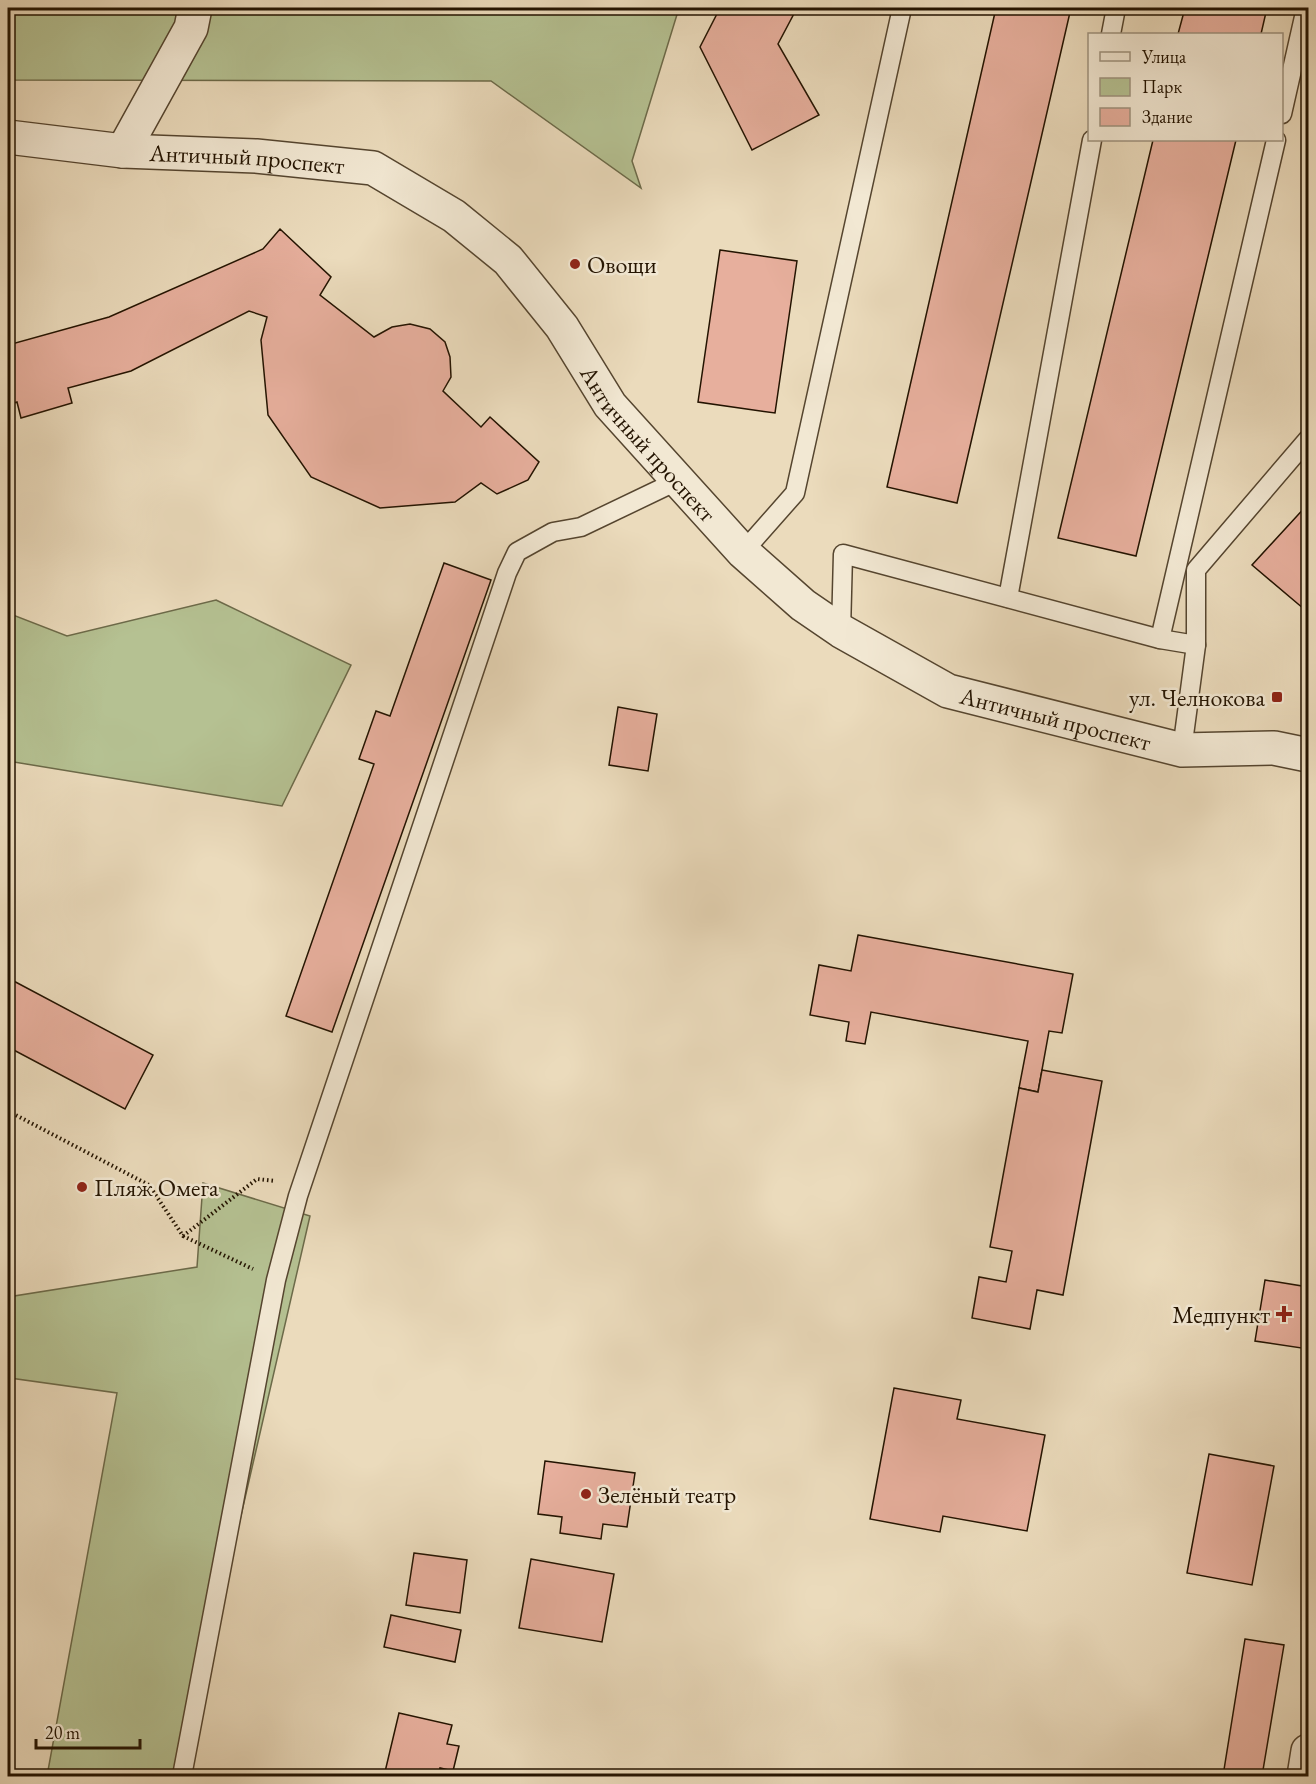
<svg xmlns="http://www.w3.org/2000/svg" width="1316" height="1784" font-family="'EB Garamond',serif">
<rect width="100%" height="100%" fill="#ebdbbc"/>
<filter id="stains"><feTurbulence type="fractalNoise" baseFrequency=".00333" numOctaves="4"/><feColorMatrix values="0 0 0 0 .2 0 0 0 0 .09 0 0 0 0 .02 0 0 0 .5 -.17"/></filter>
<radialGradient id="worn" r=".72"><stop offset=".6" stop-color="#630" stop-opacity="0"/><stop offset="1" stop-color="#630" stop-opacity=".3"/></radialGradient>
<!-- green -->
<g fill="#b5c192" stroke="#6c6a49" stroke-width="1.5">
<path d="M8 8H679L632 161 641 188 491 81 8 80Z"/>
<path d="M216 600 351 665 282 806 14 762 8 765V613L67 636Z"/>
<path d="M203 1183 310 1216 181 1776H47L117 1393 10 1378 8 1297 197 1267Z"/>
</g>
<!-- building -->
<g fill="#e7af9d" stroke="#231300" stroke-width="1.5">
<path d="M720 8H797L778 44 819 115 752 150 700 47Z"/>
<path d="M996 8H1071L957 503 887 487Z"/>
<path d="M1185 8H1267L1261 34H1178Z"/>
<path d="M1153 140H1236L1136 556 1058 538Z"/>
<path d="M280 229 331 277 320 295 374 337 392 327 410 324 430 329 445 342 450 357 451 377 443 391 481 427 490 417 539 462 528 480 497 494 481 483 455 502 380 508 311 477 268 415 261 340 267 317 249 311 131 371 68 388 72 403 21 418 17 402 8 405V345L109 317 263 249Z"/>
<path d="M720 250 797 261 775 413 698 402Z"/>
<path d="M1308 504V604L1304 609 1252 565Z"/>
<path d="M444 563 491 580 332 1032 286 1016 374 764 359 759 376 711 390 716Z"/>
<path d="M618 707 657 714 648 771 609 765Z"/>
<path d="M858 935 1073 974 1062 1033 1049 1031 1038 1092 1019 1088 1028 1041 871 1012 865 1044 846 1041 849 1022 810 1015 819 965 851 971Z"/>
<path d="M8 978 153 1055 125 1109 8 1047Z"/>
<path d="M1042 1070 1102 1081 1063 1295 1037 1290 1030 1329 972 1318 979 1277 1006 1282 1012 1251 990 1247 1019 1088 1038 1092Z"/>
<path d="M1265 1280 1308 1287V1349L1255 1341Z"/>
<path d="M894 1388 961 1400 957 1419 1045 1435 1027 1531 943 1516 940 1532 870 1519Z"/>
<path d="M1209 1454 1274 1466 1252 1585 1187 1573Z"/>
<path d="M545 1461 635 1473 627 1527 603 1524 601 1539 560 1533 562 1517 538 1514Z"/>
<path d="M414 1553 467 1560 460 1613 406 1605Z"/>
<path d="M531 1559 614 1574 602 1642 519 1628Z"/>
<path d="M391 1615 461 1630 455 1662 384 1647Z"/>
<path d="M1245 1639 1284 1645 1262 1776H1223Z"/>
<path d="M399 1713 452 1725 447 1744 459 1746 453 1771 440 1768 438 1776H384Z"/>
</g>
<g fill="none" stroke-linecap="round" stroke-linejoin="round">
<defs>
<g id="lane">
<path d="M1111 34 1116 8"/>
<path d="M1282 114 1306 8"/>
<path d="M743 552 795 493 902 8"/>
<path d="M1008 598 1092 140"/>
<path d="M841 631 843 554 1160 639 1196 645"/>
<path d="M1160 639 1276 140"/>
<path d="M1182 750 1196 645V570L1308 439"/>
<path d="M182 1776 276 1280 298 1196 507 573 517 552 553 532 581 527 679 480"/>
</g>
<g id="street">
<path id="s1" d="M8 137 123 151 256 156 373 168 454 216 508 260 562 327 610 405 743 552 803 605 841 631 948 691 1182 750 1274 748 1308 755"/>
<path d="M123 151 191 28 195 8"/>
<path d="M1304 1776 1308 1751"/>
</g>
</defs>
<!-- lane casing -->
<use href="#lane" stroke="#55452f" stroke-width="21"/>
<!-- street casing -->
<use href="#street" stroke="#55452f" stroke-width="36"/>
<!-- path -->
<g stroke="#231300" stroke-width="4" stroke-dasharray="1.5 3" stroke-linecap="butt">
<path d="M8 1111 149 1185 183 1236 257 1179 275 1181"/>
<path d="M183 1236 253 1269"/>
</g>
<!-- lane -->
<use href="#lane" stroke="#f2e8d3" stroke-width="18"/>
<!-- street -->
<use href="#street" stroke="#f2e8d3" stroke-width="33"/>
</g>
<!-- markers -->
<g fill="#8f2418" stroke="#f2e8d3" stroke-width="2">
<circle cx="575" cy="264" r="6"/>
<rect x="1271" y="691" width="12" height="12" rx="3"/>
<circle cx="82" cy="1187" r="6"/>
<path d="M1281 1305h6v6h6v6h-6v6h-6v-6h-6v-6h6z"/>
<circle cx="586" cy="1494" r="6"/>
</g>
<g text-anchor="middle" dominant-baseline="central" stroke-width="5" stroke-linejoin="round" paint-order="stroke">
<!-- street labels -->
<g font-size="24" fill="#231300" stroke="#f2e8d3">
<text stroke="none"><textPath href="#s1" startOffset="240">Античный проспект</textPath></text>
<text stroke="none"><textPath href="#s1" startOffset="762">Античный проспект</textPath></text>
<text stroke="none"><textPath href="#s1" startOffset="1266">Античный проспект</textPath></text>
</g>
<!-- poi labels -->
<g font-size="24" fill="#231300" stroke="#f2e8d3" text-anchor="start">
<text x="587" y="264">Овощи</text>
<text x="1265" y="697" text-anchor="end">ул. Челнокова</text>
<text x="94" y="1187">Пляж Омега</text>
<text x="1270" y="1314" text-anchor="end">Медпункт</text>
<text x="598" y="1494">Зелёный театр</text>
</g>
</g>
<!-- margin -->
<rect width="1316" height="1784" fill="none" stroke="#ebdbbc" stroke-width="30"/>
<rect x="9" y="9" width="1298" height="1766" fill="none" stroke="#231300" stroke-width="3"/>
<rect x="15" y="15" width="1286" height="1754" fill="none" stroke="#231300" stroke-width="1.5"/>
<!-- legend -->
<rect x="1088" y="33" width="195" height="108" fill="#f2e8d3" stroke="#9f937f" stroke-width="1.5"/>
<rect x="1100" y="52" width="30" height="9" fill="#f2e8d3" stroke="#9f937f" stroke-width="1.5"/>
<text x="1142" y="63" font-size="18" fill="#231300">Улица</text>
<rect x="1100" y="78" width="30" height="18" fill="#b5c192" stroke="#9f937f" stroke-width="1.5"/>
<text x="1142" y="93" font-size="18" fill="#231300">Парк</text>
<rect x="1100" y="108" width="30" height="18" fill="#e7af9d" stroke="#9f937f" stroke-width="1.5"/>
<text x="1142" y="123" font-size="18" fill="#231300">Здание</text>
<!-- scale -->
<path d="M36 1739v9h104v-9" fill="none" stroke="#231300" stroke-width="3"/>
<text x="45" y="1739" font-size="18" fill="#231300" stroke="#f2e8d3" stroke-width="4.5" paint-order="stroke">20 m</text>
<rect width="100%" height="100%" filter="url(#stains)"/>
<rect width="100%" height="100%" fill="url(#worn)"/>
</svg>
